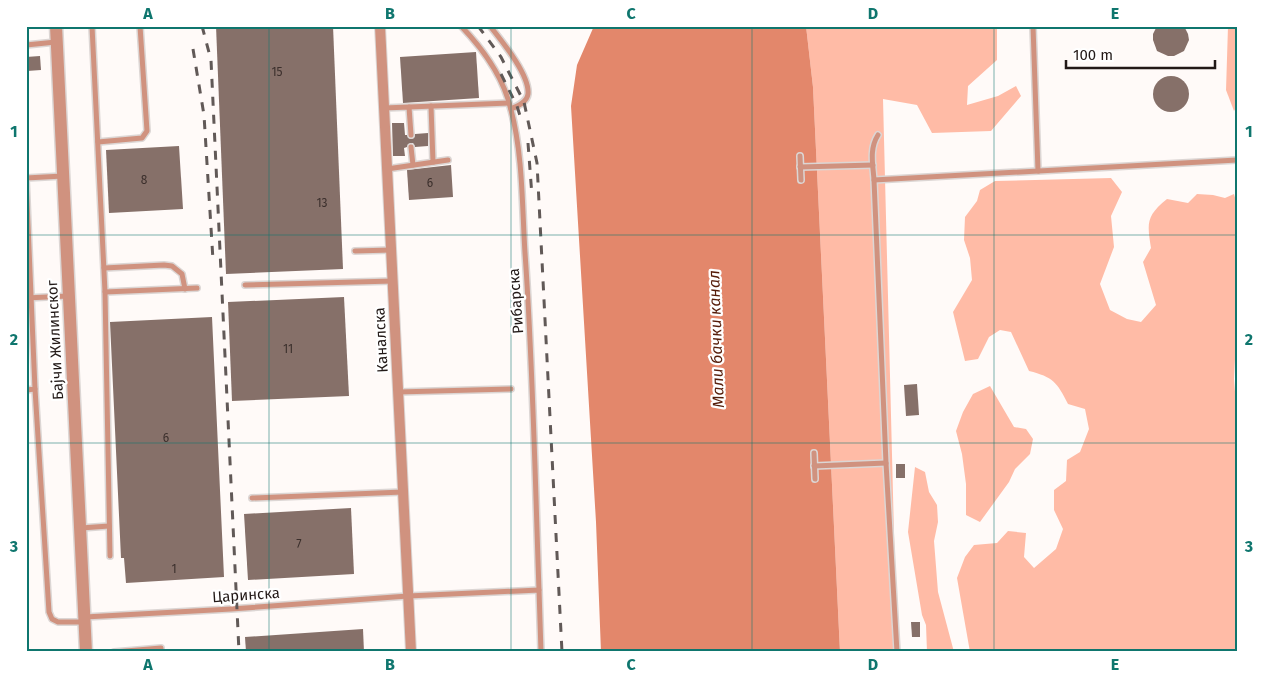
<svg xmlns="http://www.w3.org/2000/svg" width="1263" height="678" font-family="'Fira Sans',sans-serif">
<rect width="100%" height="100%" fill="#fffaf8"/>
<!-- green -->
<g fill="#ffbba6">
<path d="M806 26H997V60L968 86 967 105 998 96 1016 86 1021 96 991 131 932 133 917 105 883 99 897 652H840L813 87Z"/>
<path d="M1228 26H1237V106L1234 111 1226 90Z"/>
<path d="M1111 178 1122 192 1111 216 1114 247 1100 284 1110 310 1127 319 1141 322 1156 305 1143 262 1151 248C1147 223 1146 216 1167 199L1188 203 1197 194 1213 195 1225 198 1234 194 1237 205V319L1234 379 1237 417V652H970L957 578 965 557 974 545 997 543 1008 531 1026 533 1024 557 1034 568 1056 549 1063 529 1054 510V490L1066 481 1067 460 1080 452 1089 429 1085 409 1068 404C1057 382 1053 377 1029 371L1011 332 1000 330 989 337 978 359 965 361 953 312 972 280 970 258 964 240 965 217 977 201 980 190 995 181Z"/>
<path d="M990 386 1014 427 1026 429 1033 439 1030 454 1015 469 1009 482 980 522 966 515V484L962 454 956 431 963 412 973 394Z"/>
<path d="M915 467 925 472 929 492 937 505 938 522 934 541 938 592 954 652H927L926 625 922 615 908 532Z"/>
</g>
<!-- water -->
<path fill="#e3876b" d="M594 26H806L813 87 840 652H601L596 522 571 106 577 65Z"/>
<!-- building -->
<g fill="#867069">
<path d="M216 26H333L343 269 226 274Z"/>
<path d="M1157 26H1184L1188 34 1189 40 1184 51 1174 56H1168L1157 51 1153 40V34Z"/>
<path d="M476 52 479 98 403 103 400 57Z"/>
<path d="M40 56 41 70 27 71 26 57Z"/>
<circle cx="1171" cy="94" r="18"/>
<path d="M392 123H404L405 135H407L410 139 414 138 415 134 428 133V146L415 147 413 143H410L407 147 404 148 405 156H393Z"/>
<path d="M179 146 183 209 109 213 106 150Z"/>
<path d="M451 165 453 197 409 200 407 170Z"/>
<path d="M344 297 349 396 232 401 228 302Z"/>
<path d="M212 317 224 577 126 583 124 558H121L110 322Z"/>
<path d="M917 384 919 415 906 416 904 385Z"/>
<rect x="896" y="464" width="9" height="14"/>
<path d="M351 508 354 574 248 580 244 514Z"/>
<path d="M911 622H920V637H912Z"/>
<path d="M363 629 364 652H246L245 637Z"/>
</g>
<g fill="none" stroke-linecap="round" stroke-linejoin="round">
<defs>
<g id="service">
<path d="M92 26 105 292 110 556"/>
<path d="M461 26C483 49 504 78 511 110 523 155 522 206 525 253 533 365 535 478 539 590"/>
<path d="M490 26C501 40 530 75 528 94 527 102 518 106 511 109"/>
<path d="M1033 26 1038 171"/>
<path d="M26 45 56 42"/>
<path d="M431 106 433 162"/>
<path d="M409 107 509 103"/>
<path d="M384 108 409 107 411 135"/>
<path d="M878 135C869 149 873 165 874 180L886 463 897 652"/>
<path d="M98 142 142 138 147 131 140 26"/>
<path d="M411 147 413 165"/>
<path d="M800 156 801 180"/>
<path d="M800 167 873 165"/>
<path d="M387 169 448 160"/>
<path d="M26 178 35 389 26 390"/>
<path d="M26 178 63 176"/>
<path d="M874 180 1237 160"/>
<path d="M355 251 391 250"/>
<path d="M104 268 164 265 172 266 182 274 185 289"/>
<path d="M245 285 393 281"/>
<path d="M105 292 197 288"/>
<path d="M26 298 68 296"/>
<path d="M35 389 49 612 52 619 58 622H85"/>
<path d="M398 392 511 389"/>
<path d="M814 453 815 479"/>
<path d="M814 466 886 463"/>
<path d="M252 498 403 492"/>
<path d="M81 528 109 526"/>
<path d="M85 617 231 609 408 596 539 590 541 652"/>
<path d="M114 652 161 648V652"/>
</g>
<path id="minor" d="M380 26 411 652"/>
<path id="tertiary" d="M56 26 86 652"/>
</defs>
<!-- service casing -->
<use href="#service" stroke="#dcd6d4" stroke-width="8"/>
<!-- minor casing -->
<use href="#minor" stroke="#dcd6d4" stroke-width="12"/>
<!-- tertiary casing -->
<use href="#tertiary" stroke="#dcd6d4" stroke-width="15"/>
<!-- service -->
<use href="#service" stroke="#d0927f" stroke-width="5"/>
<!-- minor -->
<use href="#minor" stroke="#d0927f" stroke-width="10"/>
<!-- tertiary -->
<use href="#tertiary" stroke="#d0927f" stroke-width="12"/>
<!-- rail -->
<g stroke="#615957" stroke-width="3" stroke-dasharray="9 9" stroke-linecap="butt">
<path d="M202 26 211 60 239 652"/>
<path d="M478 26 501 57 524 102 537 163 562 652"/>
<path d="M193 49 204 115 213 260"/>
<path d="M501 74 517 106 521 119"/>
<path d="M528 143 532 196"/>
</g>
</g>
<!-- grid -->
<path fill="none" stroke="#0f766e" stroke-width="1" stroke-opacity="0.55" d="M269 26V652M511 26V652M752 26V652M994 26V652M26 235H1237M26 443H1237"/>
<g text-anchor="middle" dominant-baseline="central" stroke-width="4.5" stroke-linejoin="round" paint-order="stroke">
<!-- number labels -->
<g font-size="12" fill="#3b2f2c">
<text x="277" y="72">15</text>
<text x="144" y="180">8</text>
<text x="430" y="183">6</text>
<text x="322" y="203">13</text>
<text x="288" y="349">11</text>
<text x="166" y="438">6</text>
<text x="299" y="544">7</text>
<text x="174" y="569">1</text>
</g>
<!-- street labels -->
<g font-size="15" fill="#221917" stroke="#fff">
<text transform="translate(516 301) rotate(-94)">Рибарска</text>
<text transform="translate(55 340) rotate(-93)">Бајчи Жилинског</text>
<text transform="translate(381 340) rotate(-93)">Каналска</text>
<text transform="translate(246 595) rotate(-4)">Царинска</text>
</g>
<!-- water labels -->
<g font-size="16" font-style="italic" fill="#561d0a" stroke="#fff">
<text transform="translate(716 339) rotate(-92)">Мали бачки канал</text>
</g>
</g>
<!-- border -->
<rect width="1263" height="678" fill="none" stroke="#ffffff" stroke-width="55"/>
<!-- scale -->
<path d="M1066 60v8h149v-8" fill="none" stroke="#221917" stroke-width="2.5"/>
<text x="1073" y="60" font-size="15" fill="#221917" stroke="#ffffff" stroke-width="4" paint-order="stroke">100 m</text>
<rect x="28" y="28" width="1208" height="622" fill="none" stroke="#0f766e" stroke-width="2"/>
<g font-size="16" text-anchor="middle" font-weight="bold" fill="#0f766e">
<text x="148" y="19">A</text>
<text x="390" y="19">B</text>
<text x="631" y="19">C</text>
<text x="873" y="19">D</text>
<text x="1115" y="19">E</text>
<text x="14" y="137">1</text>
<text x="1249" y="137">1</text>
<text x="14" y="345">2</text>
<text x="1249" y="345">2</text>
<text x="14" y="552">3</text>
<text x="1249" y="552">3</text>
<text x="148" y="670">A</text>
<text x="390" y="670">B</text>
<text x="631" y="670">C</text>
<text x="873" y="670">D</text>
<text x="1115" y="670">E</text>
</g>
</svg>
